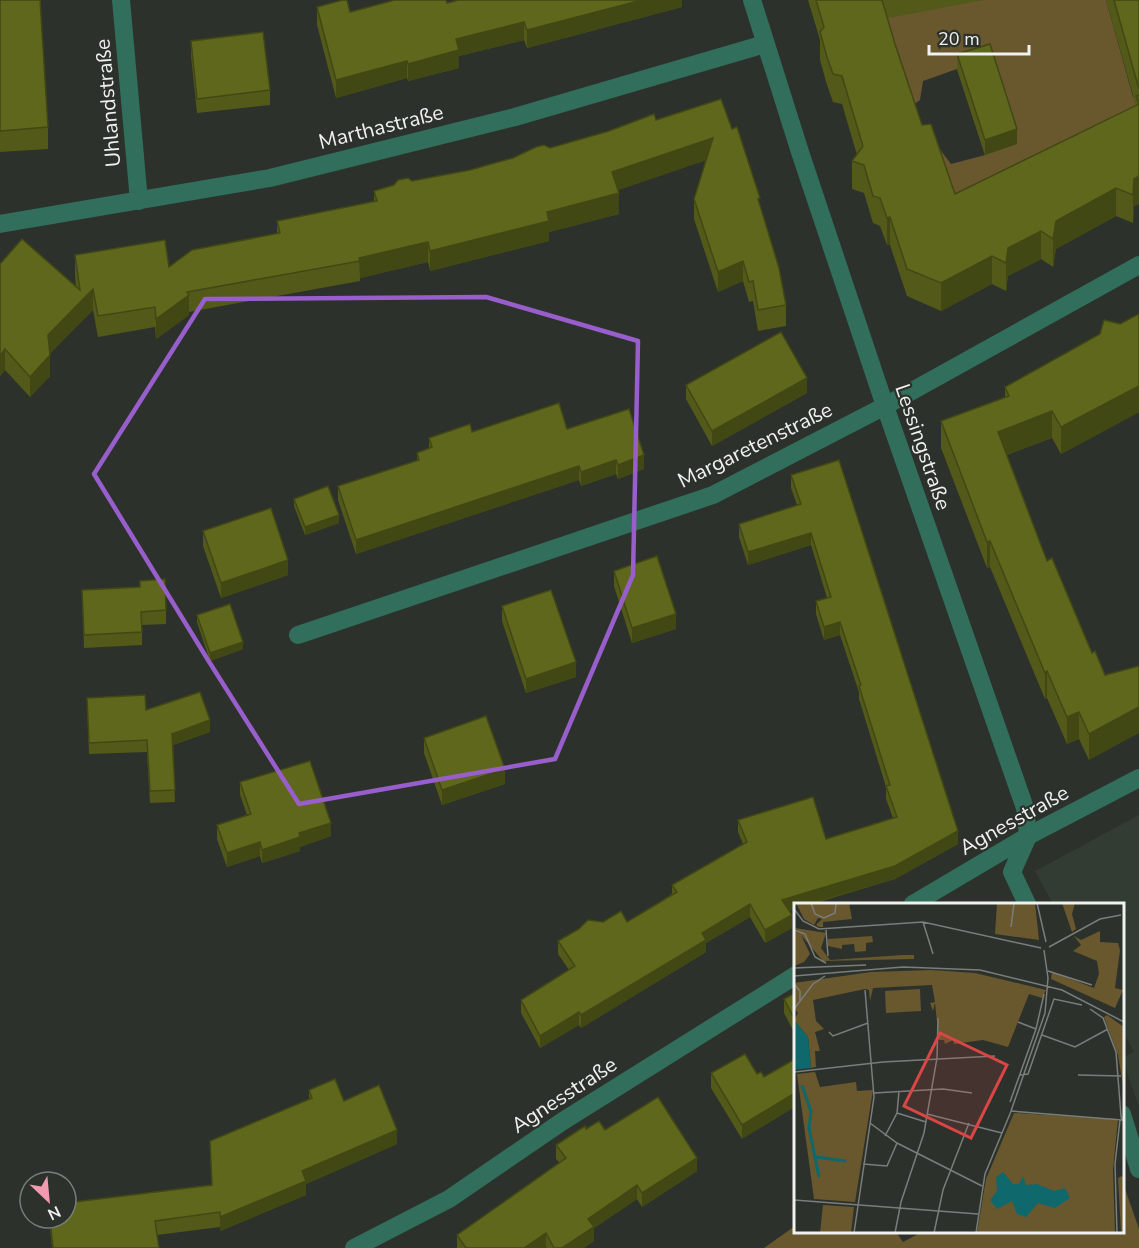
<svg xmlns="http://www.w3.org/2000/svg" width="1139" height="1248" font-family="'Nunito Sans',sans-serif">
<rect width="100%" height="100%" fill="#2c312c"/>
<!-- built -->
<path fill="#323c32" d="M1139 815V1107L1123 1061V1057L1134 1052 1123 1031 1122 904H1053L1035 871Z"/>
<!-- green -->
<g fill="#69572e">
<path d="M983 0H1106L1133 97 1139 95V136L950 241 929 135 951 164 985 155 957 69 923 81 920 100 913 105 876 7Z"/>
<path d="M1123 1183 1139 1229V1248H764L795 1226 796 1232H896L903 1242 922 1232H1122Z"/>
</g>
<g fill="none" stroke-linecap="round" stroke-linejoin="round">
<!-- minor -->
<g stroke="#316e5b" stroke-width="18">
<path d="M121 0 139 201"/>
<path d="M752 0 800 152 885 406 1025 808 1028 836 1012 872 1027 904"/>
<path d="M0 224 270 178 515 117 765 44"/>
<path d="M298 635 713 495 885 406 1139 265"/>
<path d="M913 904 1028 836 1139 778"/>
<path d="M1122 1114 1139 1169"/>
<path d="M354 1248 449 1199 563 1121 796 975"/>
</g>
</g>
<!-- wall -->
<g fill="#525919">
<path d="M0 0 48 127V149L0 152Z"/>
<path d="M682 0V7L527 48 524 40 459 56V68L408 81 407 78 336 98 317 25V7L350 12 447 3Z"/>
<path d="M808 0H983L888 18 895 44 922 125 955 194 1136 106 1106 0H1139V204L1134 206 1133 223 1116 216 1056 249 1053 267 1041 259 1008 276 1006 291 992 284 941 311 907 296 890 245H887L880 226 873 223 864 193 852 189V161L857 155 842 104 833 102 827 85 820 60V40Z"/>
<path d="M191 41 270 90V105L197 113 191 56Z"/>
<path d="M957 54 1017 144 985 155 957 69Z"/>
<path d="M656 120 732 129 760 207 786 305V326L758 331 753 301 749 302 743 281 718 292 694 219V199L706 160 618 190 619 214 549 232V241L430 271 428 262 360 278V281L189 312V315L156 339 155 327 98 337 93 310 49 354 50 376 30 397 5 370 0 376V264L76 287 75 276V255L169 267 277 234V221L374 201V191L412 181 470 170Z"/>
<path d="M1139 314V412L1061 454 1052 438 1007 455 1047 561 1092 653 1089 760 1079 739 1067 744 1047 698 1045 699 990 567 987 568 941 448V421L1005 397V387Z"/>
<path d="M686 385 807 393 712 446 686 399Z"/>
<path d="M567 429 644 469 618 479 616 474 581 486 579 480 356 554 338 500V486L417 461V453L429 448V438L472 432Z"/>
<path d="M791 475 958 844 895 879 789 911 792 928 765 943 750 917 706 943V952L581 1028 579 1025 540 1048 521 1013V1000L569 970 558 954V941L603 922H627L672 894V885L743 844 738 832V820L826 839 893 818 886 799V787L859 699V692L840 635 824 640 816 614V601L827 598 811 545 748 565 739 537V524L797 505 791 488Z"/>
<path d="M294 499 339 523 305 535 294 506Z"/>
<path d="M203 531 288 575 221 598 203 546Z"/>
<path d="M614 571 676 629 632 643 614 586Z"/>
<path d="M82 590 166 610V624L142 625V645L84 648Z"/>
<path d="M502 606 576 677 526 693 502 621Z"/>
<path d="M197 615 243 649 210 661 197 622Z"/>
<path d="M87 698 146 710 210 732 173 745 175 802 150 803 147 752 89 754Z"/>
<path d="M424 738 505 784 442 805 424 753Z"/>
<path d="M240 782 331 836 300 847V851L262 863 260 856 227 867 217 839V825L247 815 240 795Z"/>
<path d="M795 993V1034L784 1013V999Z"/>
<path d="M745 1054 742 1139 711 1088V1073Z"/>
<path d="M309 1090 344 1101 397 1144 306 1184V1195L220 1231V1227L157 1235 159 1248H52L49 1218H66L212 1185 210 1141 309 1100Z"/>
<path d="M586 1129 605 1130 697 1171 642 1207 637 1199 594 1228V1241L584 1248H546V1247L544 1248H457V1235L560 1163 556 1159V1145Z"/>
</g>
<!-- shaded-wall -->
<g fill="#424814">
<path d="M642 0H682V7L527 48V30Z"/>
<path d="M524 22V40L459 56V68L408 81V64L456 39Z"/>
<path d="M407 61V78L336 98V80Z"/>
<path d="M1017 129V144L985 155V140Z"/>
<path d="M713 138V158L612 192V172Z"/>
<path d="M1139 176V204L1134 206 1133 223V195L1134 179Z"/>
<path d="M1116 188V216L1056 249 1053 267V239L1056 221Z"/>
<path d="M619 193V214L549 232V241L430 271V251L547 212Z"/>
<path d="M890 217V245H887V218Z"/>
<path d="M1041 231V259L1008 276 1006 291V263L1008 248Z"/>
<path d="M428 242V262L360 278 359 258Z"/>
<path d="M992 256V284L941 311V283Z"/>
<path d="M743 261V281L718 292V272Z"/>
<path d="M93 289V310L48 356V335Z"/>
<path d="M189 295V315L156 339V319Z"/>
<path d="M5 349V370L0 376V356Z"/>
<path d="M50 355V376L30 397V377Z"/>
<path d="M807 378V393L712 446V431Z"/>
<path d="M1139 386V412L1061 454V427Z"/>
<path d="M1052 411V438L998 458V432Z"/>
<path d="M644 455V469L618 479V465Z"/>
<path d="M616 460V474L581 486V472Z"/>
<path d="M579 466V480L356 554V540Z"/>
<path d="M339 515V523L305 535V527Z"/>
<path d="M811 533V545L748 565V552Z"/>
<path d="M990 541V567L987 568V542Z"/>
<path d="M288 560V575L221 598V583Z"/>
<path d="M676 614V629L632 643V628Z"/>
<path d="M840 622V635L824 640V627Z"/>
<path d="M243 642V649L210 661V653Z"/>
<path d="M576 662V677L526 693V679Z"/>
<path d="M1047 671V698L1045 699V673Z"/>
<path d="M1139 707V733L1089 760V734Z"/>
<path d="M1079 712V739L1067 744V717Z"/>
<path d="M210 720V732L172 745V734Z"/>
<path d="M505 769V784L442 805V790Z"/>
<path d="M331 823V836L300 847V851L262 863V850L299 833Z"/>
<path d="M958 831V844L895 879 809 904H795V909L782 913V900Z"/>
<path d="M260 842V856L227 867V853Z"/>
<path d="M750 904V917L706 943V952L581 1028V1015L702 933Z"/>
<path d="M792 915V928L765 943V930Z"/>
<path d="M579 1012V1025L540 1048V1036Z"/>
<path d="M795 1093V1107L742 1139V1125Z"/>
<path d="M397 1130V1144L306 1184V1195L220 1231V1217L302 1171Z"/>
<path d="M697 1158V1171L642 1207V1193Z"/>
<path d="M637 1185V1199L594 1228V1241L584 1248H562L588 1219Z"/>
<path d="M546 1233V1247L544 1248H524Z"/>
</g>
<!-- building -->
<g fill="#5f671d" stroke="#424814" stroke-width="1.5">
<path d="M0 0H40L48 127 0 131Z"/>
<path d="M343 0H347L350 12 395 0H446L447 3 459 0H642L527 30 524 22 456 39 459 50 408 64 407 61 336 80 317 7Z"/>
<path d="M816 0H882L895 44 922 125 931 124 955 194 1139 104V176L1134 179 1133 195 1116 188 1056 221 1053 239 1041 231 1008 248 1006 263 992 256 941 283 907 269 890 217 887 218 880 198 873 196 864 165 852 161 863 146 842 76 833 74 827 57 820 32 824 27Z"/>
<path d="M1114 0H1139V89Z"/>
<path d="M263 32 270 90 197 99 191 41Z"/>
<path d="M990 44 1017 129 985 140 957 54Z"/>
<path d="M1139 95V104L1136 96Z"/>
<path d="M721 99 732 129 737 127 760 198 758 199 779 268 786 305 758 310 753 281 749 282 743 261 718 272 694 199 713 138 612 172 619 193 547 212 549 221 430 251 428 242 359 258 360 261 187 292 189 295 156 319 155 307 98 316 93 289 48 335 50 355 30 377 5 349 0 356V264L22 239 80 290 75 255 165 240 169 267 192 250 280 233 277 221 377 201 374 191 394 185 398 180 408 178 412 181 470 170 513 158 536 147 544 145 550 148 609 131 654 114 656 120Z"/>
<path d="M1139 314V386L1061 427 1052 411 998 432 1047 561 1052 558 1092 653 1095 651 1105 675 1139 666V707L1089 734 1079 712 1067 717 1047 671 1045 673 990 541 987 542 941 421 1009 396 1005 387 1100 334 1104 320 1120 324Z"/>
<path d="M781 332 807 378 712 431 686 385Z"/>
<path d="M559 403 567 429 629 409 644 455 618 465 616 460 581 472 579 466 356 540 338 486 419 460 417 453 432 447 429 438 470 424 472 432Z"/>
<path d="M839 460 958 831 895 866 782 900 792 915 765 930 750 904 702 933 706 940 581 1015 579 1012 540 1036 521 1000 575 966 558 941 579 929 588 920 603 922 621 911 627 922 677 892 672 885 747 842 738 820 813 797 826 839 897 817 886 786 890 785 859 686 861 685 840 622 824 627 816 601 831 597 811 533 748 552 739 524 801 504 791 475Z"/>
<path d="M328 486 339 515 305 527 294 499Z"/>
<path d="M271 508 288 560 221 583 203 531Z"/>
<path d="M657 556 676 614 632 628 614 571Z"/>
<path d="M165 579 166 610 141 612 142 632 84 635 82 590 140 587V581Z"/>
<path d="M551 590 576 662 526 679 502 606Z"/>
<path d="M230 604 243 642 210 653 197 615Z"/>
<path d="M200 692 210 720 172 734 175 790 150 791 147 740 89 743 87 698 145 695 146 710Z"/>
<path d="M486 716 505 769 442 790 424 738Z"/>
<path d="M310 761 331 823 299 833 300 837 262 850 260 842 227 853 217 825 251 814 240 782Z"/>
<path d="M795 993V1020L784 999Z"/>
<path d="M745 1054 757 1074 761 1072 764 1077 795 1059V1093L742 1125 711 1073Z"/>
<path d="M335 1079 344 1101 379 1085 397 1130 302 1171 306 1181 220 1217V1212L155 1221 159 1248H53L50 1218H66V1203L212 1185 210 1141 312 1098 309 1090Z"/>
<path d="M658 1097 697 1158 642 1193 637 1185 588 1219 594 1227 562 1248H554L546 1233 524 1248H466L457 1235 566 1158 556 1145 585 1126 586 1129 599 1121 605 1130Z"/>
</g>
<!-- marked area -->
<path fill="none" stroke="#985ecb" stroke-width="4.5" stroke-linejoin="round" d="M486 297 638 341 633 575 555 759 299 804 208 660 94 474 205 299Z"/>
<g text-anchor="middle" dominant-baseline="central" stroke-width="4.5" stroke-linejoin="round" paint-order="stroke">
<!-- street labels -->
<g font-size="21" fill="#eff2ef" stroke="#2c312c">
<text transform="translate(108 103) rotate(-95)">Uhlandstraße</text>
<text transform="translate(381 127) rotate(-14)">Marthastraße</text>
<text transform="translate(755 445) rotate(-26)">Margaretenstraße</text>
<text transform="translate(923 447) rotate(71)">Lessingstraße</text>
<text transform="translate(1014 820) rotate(-29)">Agnesstraße</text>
<text transform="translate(564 1095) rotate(-33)">Agnesstraße</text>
</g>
</g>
<!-- overview -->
<g transform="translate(794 903)">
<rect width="330" height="330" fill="#2c312c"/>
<path d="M2 0H55L58 16 29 19V24H25L22 22 28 16 24 15 20 22 10 16ZM203 0H241L245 37 201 31ZM268 0H281L278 11 282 26 278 29ZM1 25 32 30 27 45 36 57 109 52H120V56L29 58ZM0 28 6 30 16 51 10 59 0 63ZM306 28V39L324 40 326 47 321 85 329 87 321 105 257 76 258 69 300 85 305 71 303 58 279 48 287 42 280 33 287 37ZM78 33 79 39 72 40V48L61 49 60 41 48 42V46L34 43V36ZM138 67 181 70 252 87 248 95 235 91 214 144 189 137 160 141 159 137 151 141 150 137H145L141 100 139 108 136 100 141 99 138 82 79 85 76 98 75 87 71 86 19 97 22 118 30 126 21 129 26 148H21L22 164 17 165 14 134 0 117 4 110 0 105V80L77 69ZM126 86 127 108 92 110 91 88ZM313 112 330 124V188L324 152 310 114ZM21 169 26 184 62 179 63 188 79 187 61 299 20 296 3 171ZM220 210 324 216 319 266 321 330H183L192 276ZM328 273 330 276V330H327L324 275ZM29 302 60 304 57 330H26Z" fill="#69572e"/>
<path d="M0 117 14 134 17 165 0 167ZM209 269 219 281H225L229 273 232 282 243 281 260 288 271 285 276 295 261 305 244 300 232 314 223 311 218 298 203 306 196 297 203 288 202 274Z" fill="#0e686c"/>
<path fill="none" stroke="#0e686c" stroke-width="3" d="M8 182 17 209 15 225 25 274M22 254 52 258"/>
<path fill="none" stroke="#7a7e7a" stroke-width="1.5" d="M17 0 21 11 30 15 41 10 42 0M243 0 252 39M0 6 9 18 25 26 129 19 247 45M129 19 139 51M217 24 220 0M0 27 11 31 21 54 32 60M32 27 34 53M255 44 306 16 327 12M0 65 72 62M254 68 298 82M0 73 109 64 186 67 268 87 330 119M0 81 6 88V99M0 106 19 81 31 73M296 106 309 115 322 149 327 213M224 119 242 126M35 129 39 133 74 120M248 132 281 144 314 126M0 169 89 159 201 153M226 172 234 171 260 96 288 102M284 172 327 173M80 190 149 186 178 190M216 199 242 126 250 91M217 208 251 110 254 75 250 47M217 208 328 217 327 213M103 210 132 219M133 211 208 230M76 220 103 240 188 283M91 233 103 210 105 188M69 261 93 263 103 240M0 297 184 311M60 330 80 194 71 87M101 330 107 299 130 230 143 155 144 115M140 330 149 287 175 220M182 330 191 271 218 206M323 330 321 261 326 217"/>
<path fill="#da4646" fill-opacity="0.15" stroke="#da4646" stroke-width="3" d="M146 130 213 162 177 235 110 203Z"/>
<rect width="330" height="330" fill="none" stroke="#eff2ef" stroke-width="3"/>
</g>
<!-- north arrow -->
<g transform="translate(48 1200) rotate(154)"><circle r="28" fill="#2c312c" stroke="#7a7e7a" stroke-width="1.5"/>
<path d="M0-4.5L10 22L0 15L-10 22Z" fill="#f29ab0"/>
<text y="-9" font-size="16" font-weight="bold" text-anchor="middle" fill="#eff2ef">N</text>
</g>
<!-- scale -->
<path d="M929 45v9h100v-9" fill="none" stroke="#eff2ef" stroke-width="3"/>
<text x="938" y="45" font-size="18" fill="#eff2ef" stroke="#2c312c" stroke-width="4.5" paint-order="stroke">20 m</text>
</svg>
